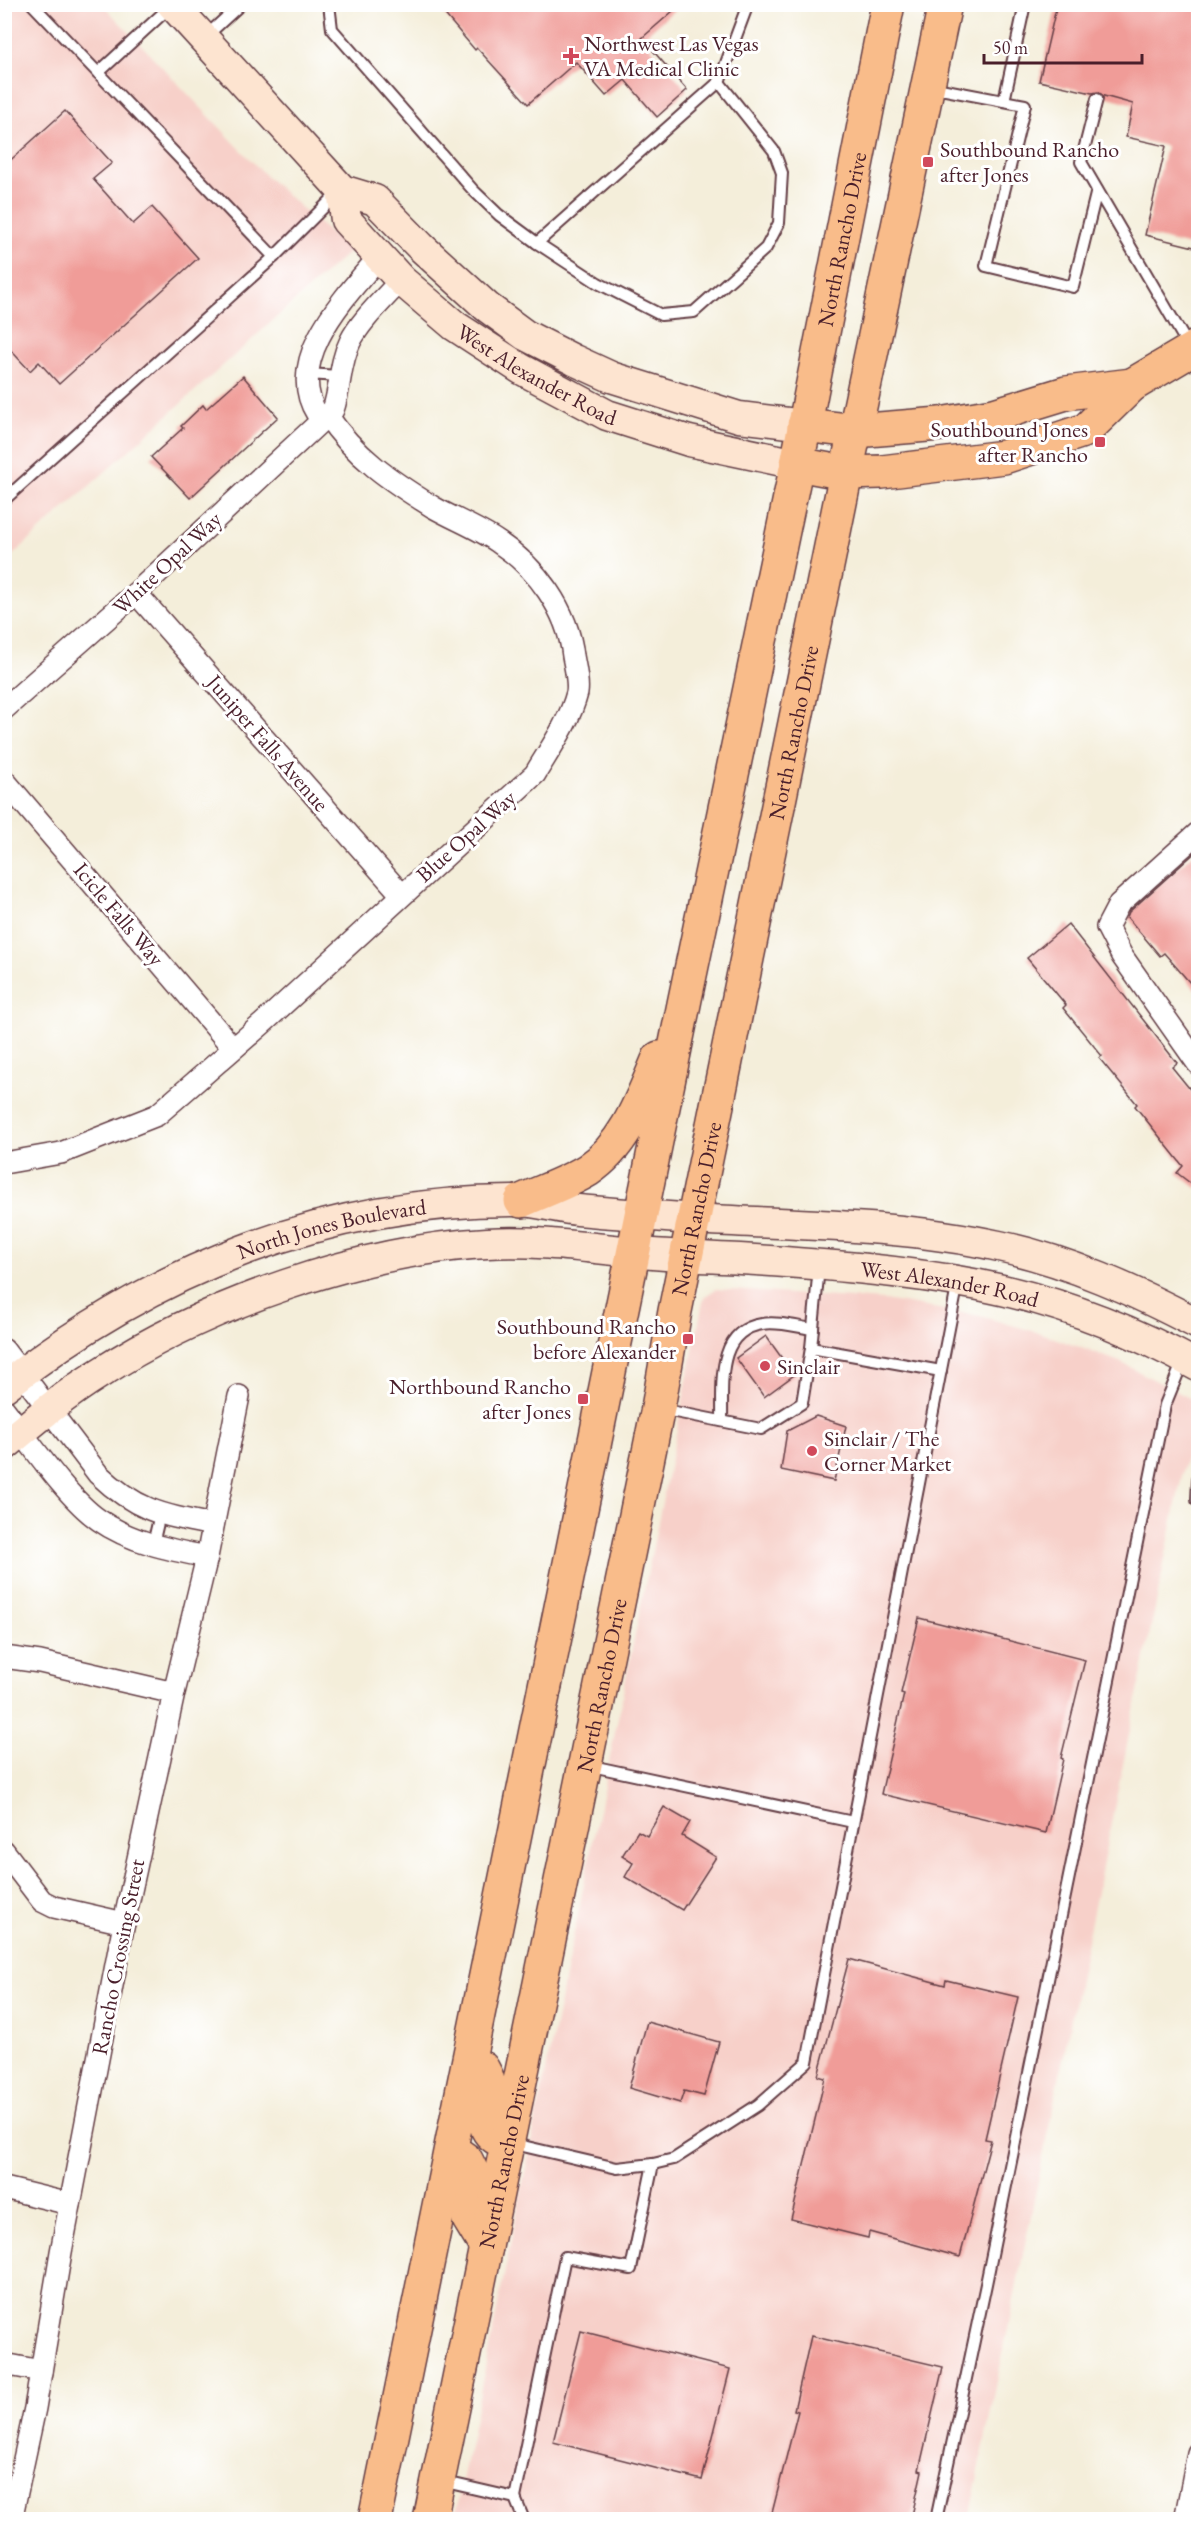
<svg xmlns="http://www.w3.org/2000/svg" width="1203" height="2524" font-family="'EB Garamond',serif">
<rect width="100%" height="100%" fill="#fff"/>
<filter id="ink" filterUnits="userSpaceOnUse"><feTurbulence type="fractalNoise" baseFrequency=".0167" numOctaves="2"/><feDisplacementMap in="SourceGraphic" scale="12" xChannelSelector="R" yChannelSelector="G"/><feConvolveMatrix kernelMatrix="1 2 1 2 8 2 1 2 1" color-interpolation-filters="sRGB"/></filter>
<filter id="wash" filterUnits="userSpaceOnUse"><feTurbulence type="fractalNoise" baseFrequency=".008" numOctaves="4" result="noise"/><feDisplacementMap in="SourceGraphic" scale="24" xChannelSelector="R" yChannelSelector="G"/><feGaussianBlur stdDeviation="1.35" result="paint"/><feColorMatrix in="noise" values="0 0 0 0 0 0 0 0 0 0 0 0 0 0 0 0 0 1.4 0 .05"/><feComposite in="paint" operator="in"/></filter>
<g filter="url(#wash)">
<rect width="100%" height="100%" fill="#f4eeda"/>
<!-- built -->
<g fill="#f7d0c9">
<path d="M5 5H103L267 177 350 251 5 562Z"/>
<path d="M716 1289 884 1300 980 1316 1043 1334 1120 1362 1197 1402 969 2519 454 2520 704 1297Z"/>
</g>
<g id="blocks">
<!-- building -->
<g fill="#f09c98">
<path d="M436 4H681L642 38 687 90 657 117 625 80 606 96 576 62 528 104 477 48 475 50Z"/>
<path d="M1057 4H1198V248L1145 235 1166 146 1126 137 1133 104 1104 96 1098 92 1092 93 1039 81Z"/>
<path d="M65 111 112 163 93 179 133 224 152 207 198 258 59 384 39 362 30 371 4 343V166Z"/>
<path d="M243 376 278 417 190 498 151 457 183 428 181 426 203 405 206 409Z"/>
<path d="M1198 850V992L1164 953 1160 956 1127 917 1129 912Z"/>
<path d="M1068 924 1177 1063 1172 1067 1198 1099V1189L1177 1173 1183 1166 1135 1106 1137 1104 1099 1058 1102 1056 1063 1008 1066 1005 1027 958Z"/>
<path d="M766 1336 794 1375 764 1397 736 1358Z"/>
<path d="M816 1416 846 1426 834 1481 781 1470 787 1431Z"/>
<path d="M919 1618 1085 1660 1061 1758 1063 1759 1046 1833 881 1794 904 1694 901 1693Z"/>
<path d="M664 1807 690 1822 682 1836 716 1857 682 1910 625 1877 633 1863 622 1856 638 1831 647 1836Z"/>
<path d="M849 1959 945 1985 946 1980 1018 1997 985 2139 991 2140 960 2257 869 2232 868 2238 791 2219 825 2078 818 2076Z"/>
<path d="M647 2022 719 2042 704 2096 684 2091 680 2103 629 2088Z"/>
<path d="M581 2331 730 2369 702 2480 553 2442Z"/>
<path d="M811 2336 943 2367 919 2470 922 2471 911 2520H798L772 2513 798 2411 794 2410Z"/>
</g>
</g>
</g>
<g filter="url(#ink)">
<use href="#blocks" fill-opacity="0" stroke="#643e45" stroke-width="1.5"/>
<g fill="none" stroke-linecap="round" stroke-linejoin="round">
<defs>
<g id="lane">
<path d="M32 4 98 73 172 5"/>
<path d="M329 4 332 29 473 190 499 215 537 243 719 82 748 4"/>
<path d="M204 38 241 4"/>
<path d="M98 73 274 257 338 193"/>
<path d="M930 87 1025 105 986 266 1073 287 1097 190"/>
<path d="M1097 99 1081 162 1189 347"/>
<path d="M1004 101 1025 4"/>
<path d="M537 243 598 283 661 315 694 312 766 248 779 223 782 173 774 151 719 82"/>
<path d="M308 374 339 376"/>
<path d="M4 500 274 257"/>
<path d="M819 1267 811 1348 941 1371"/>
<path d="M660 1409 761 1429 802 1403 811 1348"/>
<path d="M722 1421C723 1386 715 1331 762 1324 777 1321 798 1327 813 1329"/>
<path d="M1198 1479 1197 1500 1198 1501"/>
<path d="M153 1544 160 1514"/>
<path d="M587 1765 853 1822"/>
<path d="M510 2143 617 2168 653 2164 674 2159 758 2105 807 2062 958 1282"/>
<path d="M441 2481 515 2498 524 2520"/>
<path d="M515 2498 565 2257 631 2269 653 2164"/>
<path d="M936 2520 986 2284 1165 1405 1183 1361"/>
</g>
<g id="street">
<path d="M136 593 401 894"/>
<path d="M4 709 136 593 333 410C341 388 339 364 350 342 360 321 385 298 401 280"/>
<path d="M4 780 233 1048"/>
<path d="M1198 833 1119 904 1107 927 1122 956 1198 1064"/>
<path d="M4 1163 61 1153 157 1115 262 1024 535 774C550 749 570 721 577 693 579 682 575 667 573 656 568 610 536 567 498 542 478 528 454 519 433 507 391 481 355 457 327 415L317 414C283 360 346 296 379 257"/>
<path d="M4 1350 98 1474C137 1511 162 1515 213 1525"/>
<path d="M4 1409C29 1441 67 1498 99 1520 130 1542 171 1550 207 1557"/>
<path d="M4 1657 40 1662 174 1693"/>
<path d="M4 1851 42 1901 54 1907 124 1923"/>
<path d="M4 2188 70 2204"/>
<path d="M4 2364 41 2371"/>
<path d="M11 2520 35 2408 61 2252 124 1923 174 1693 207 1557 239 1396"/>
<path d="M1185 2520 1198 2453"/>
</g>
<g id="secondary">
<path d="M172 4 342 190 375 200 421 247 487 307 525 335 574 360 611 377 739 417 804 425"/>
<path id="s1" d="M342 190 346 220 401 280 455 326 521 369 607 415 689 441 797 464"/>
<path id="s2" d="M4 1387C152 1270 326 1200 516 1201 537 1201 557 1208 578 1210 622 1214 666 1217 710 1220 807 1225 904 1225 999 1246 1069 1261 1135 1291 1198 1324"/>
<path id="s3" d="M4 1446C35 1420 66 1394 100 1373 207 1304 360 1250 487 1243 536 1240 584 1247 632 1252 668 1256 704 1257 740 1259 820 1264 900 1270 979 1285 1055 1300 1131 1329 1198 1366"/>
</g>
<g id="primary">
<path d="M804 425 855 431 940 424 994 415 1066 393 1132 385"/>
<path d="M797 464 846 473 882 472 1004 457 1086 430 1132 385 1198 346"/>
<path d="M521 1201C543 1191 567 1183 588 1170 626 1145 642 1098 659 1058"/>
<path d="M482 2068C484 2072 488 2077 488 2082 489 2105 472 2133 508 2143"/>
<path d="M452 2150 466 2160 471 2170 474 2180 469 2219 486 2247"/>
<path id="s4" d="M375 2520 685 999 797 464 888 4"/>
<path id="s5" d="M430 2520 658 1408 675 1311 846 473 945 4"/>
</g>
</defs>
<!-- lane casing -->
<use href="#lane" stroke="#643e45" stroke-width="14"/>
<!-- street casing -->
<use href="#street" stroke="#643e45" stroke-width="24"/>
<!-- secondary casing -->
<use href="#secondary" stroke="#643e45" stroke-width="33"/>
<!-- primary casing -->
<use href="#primary" stroke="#643e45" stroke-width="36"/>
<!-- lane -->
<use href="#lane" stroke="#fff" stroke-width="10"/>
<!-- street -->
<use href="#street" stroke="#fff" stroke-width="21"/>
<!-- secondary -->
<use href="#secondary" stroke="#fde4d0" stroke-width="30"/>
<!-- primary -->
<use href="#primary" stroke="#f9bc8a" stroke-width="33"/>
</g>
</g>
<!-- markers -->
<g fill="#d1495b" stroke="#fff" stroke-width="2">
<path d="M568 47h6v6h6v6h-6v6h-6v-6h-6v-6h6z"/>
<rect x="922" y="156" width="12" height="12" rx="3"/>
<rect x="1094" y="436" width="12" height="12" rx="3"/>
<rect x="682" y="1333" width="12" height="12" rx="3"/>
<circle cx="765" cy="1366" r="6"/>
<rect x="577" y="1393" width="12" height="12" rx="3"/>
<circle cx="812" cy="1451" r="6"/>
</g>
<g text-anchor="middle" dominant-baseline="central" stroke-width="6" stroke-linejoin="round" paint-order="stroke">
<!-- poi labels -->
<g font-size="22" fill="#4a1f2b" stroke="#fff" text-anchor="start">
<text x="584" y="43">Northwest Las Vegas<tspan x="584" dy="25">VA Medical Clinic</tspan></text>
<text x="940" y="149">Southbound Rancho<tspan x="940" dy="25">after Jones</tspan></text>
<text x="1088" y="429" text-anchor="end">Southbound Jones<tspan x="1088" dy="25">after Rancho</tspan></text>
<text x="676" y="1326" text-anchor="end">Southbound Rancho<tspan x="676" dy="25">before Alexander</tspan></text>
<text x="777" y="1366">Sinclair</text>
<text x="571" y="1386" text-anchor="end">Northbound Rancho<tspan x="571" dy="25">after Jones</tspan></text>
<text x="824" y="1438">Sinclair / The<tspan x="824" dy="25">Corner Market</tspan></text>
</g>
<!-- street labels -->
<g font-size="22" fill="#4a1f2b" stroke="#fff">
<text stroke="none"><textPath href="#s4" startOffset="2328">North Rancho Drive</textPath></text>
<text stroke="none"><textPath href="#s1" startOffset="278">West Alexander Road</textPath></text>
<text transform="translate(167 563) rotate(-43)">White Opal Way</text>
<text stroke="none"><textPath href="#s5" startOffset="1824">North Rancho Drive</textPath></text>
<text transform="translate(268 743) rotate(49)">Juniper Falls Avenue</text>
<text transform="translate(466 836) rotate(-42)">Blue Opal Way</text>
<text transform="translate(119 914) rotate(50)">Icicle Falls Way</text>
<text stroke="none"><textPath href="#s5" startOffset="1338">North Rancho Drive</textPath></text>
<text stroke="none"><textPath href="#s2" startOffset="368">North Jones Boulevard</textPath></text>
<text stroke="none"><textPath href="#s3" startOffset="998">West Alexander Road</textPath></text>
<text stroke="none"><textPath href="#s5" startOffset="852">North Rancho Drive</textPath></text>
<text transform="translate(118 1957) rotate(-79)">Rancho Crossing Street</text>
<text stroke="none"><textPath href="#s5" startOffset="366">North Rancho Drive</textPath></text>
</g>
</g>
<!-- margin -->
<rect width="1203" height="2524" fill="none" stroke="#fff" stroke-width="24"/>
<!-- scale -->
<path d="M984 54v9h158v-9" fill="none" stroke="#4a1f2b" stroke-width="3"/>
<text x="993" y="54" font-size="18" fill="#4a1f2b" stroke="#ffffff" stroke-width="4.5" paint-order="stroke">50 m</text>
</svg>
